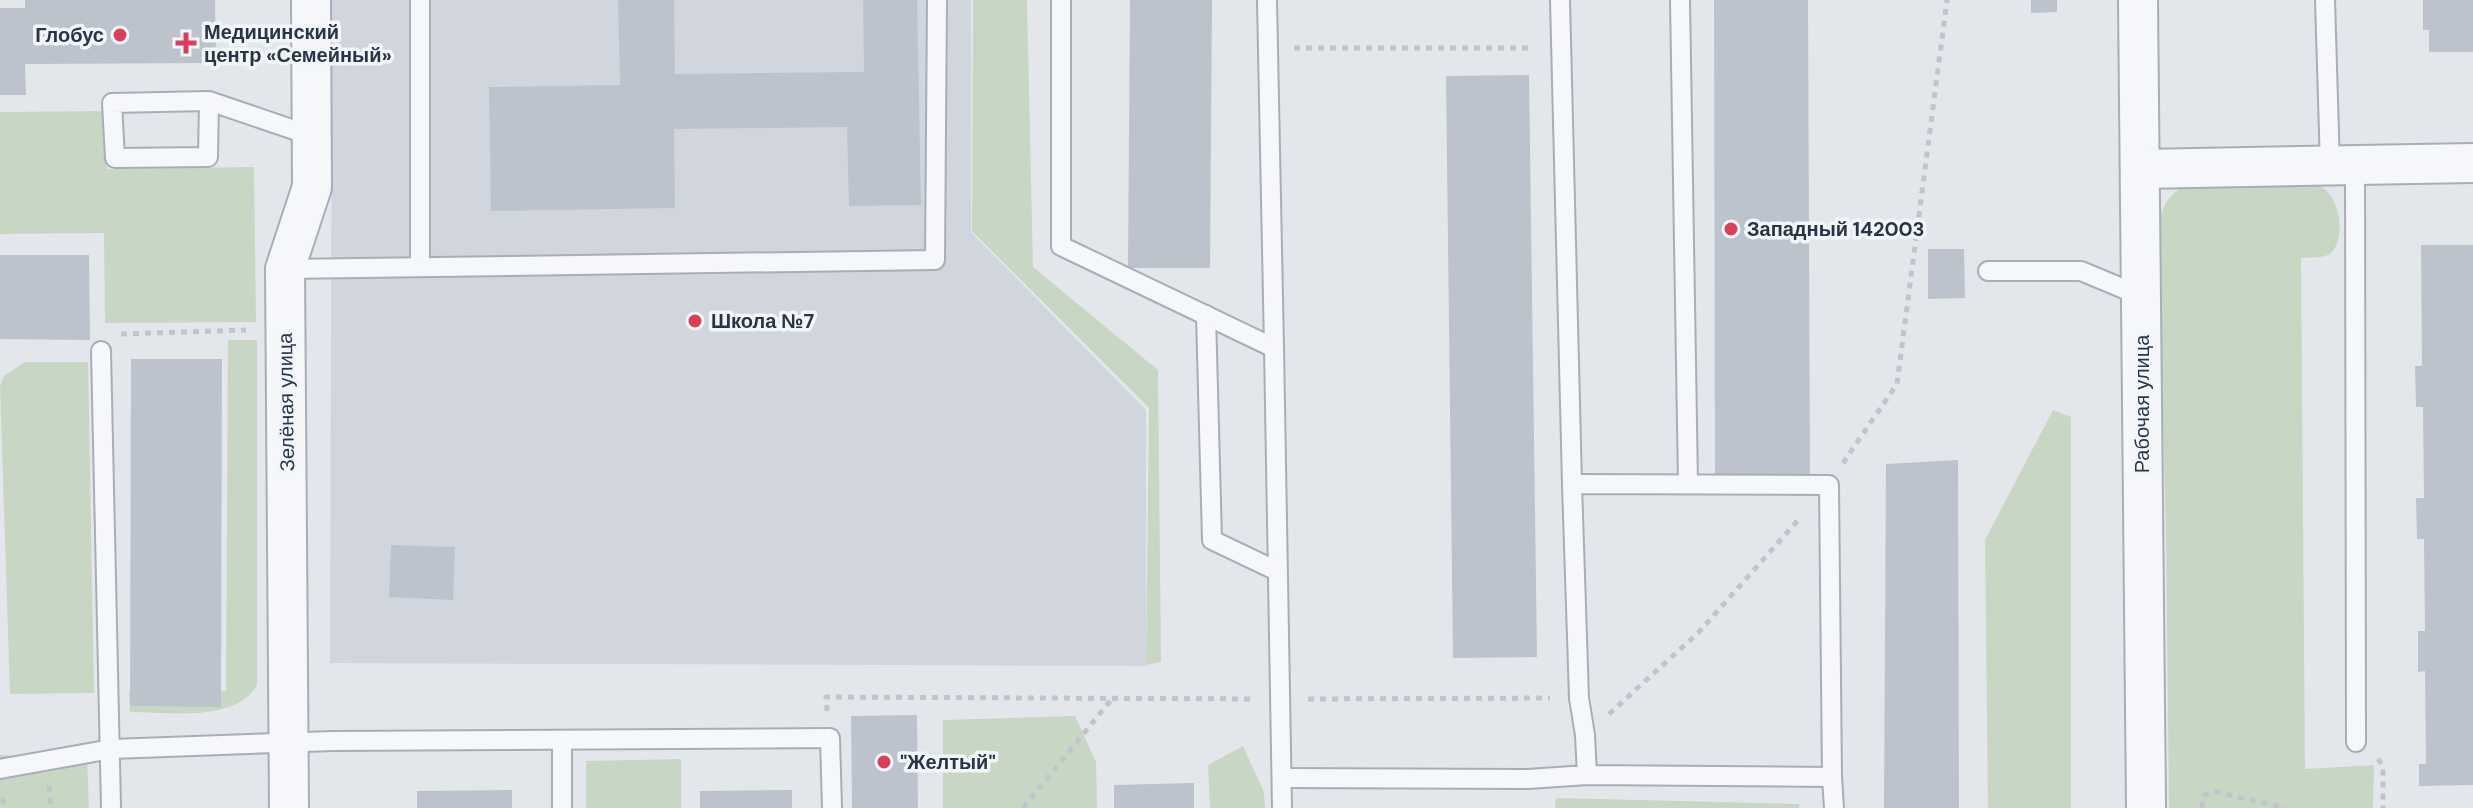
<svg xmlns="http://www.w3.org/2000/svg" width="2473" height="808" font-family="'DM Sans',sans-serif">
<rect width="100%" height="100%" fill="#e3e7ec"/>
<!-- built -->
<path fill="#d1d6de" d="M332 0H971V232L1146 410V666L330 663Z"/>
<!-- green -->
<g fill="#c8d7c3">
<path d="M973 0H1027L1033 267 1158 370 1161 662 1146 665 1149 408 972 231Z"/>
<path d="M106 111 107 169 254 167 256 322 105 323 104 233 0 234V112Z"/>
<path d="M2189 185H2317C2339 191 2347 235 2332 252 2325 259 2310 257 2301 258L2305 769 2374 765 2373 808H2169L2166 531 2158 239C2159 215 2164 193 2189 185Z"/>
<path d="M228 340H257V685C236 723 167 712 130 712L129 692 226 691Z"/>
<path d="M25 362H88L94 693 10 694 0 386 4 376Z"/>
<path d="M2053 410 2071 417V808H1988L1985 540Z"/>
<path d="M1075 716 1096 762 1097 808H943V720Z"/>
<path d="M1243 746 1264 792 1265 808H1210L1208 765Z"/>
<path d="M0 755 87 759 89 808H0Z"/>
<path d="M681 759V808H586V761Z"/>
<path d="M1556 798 1799 804V808H1555Z"/>
</g>
<!-- building -->
<g fill="#bcc3cd">
<path d="M25 0H215L216 63 25 64 26 95H0V8H25Z"/>
<path d="M618 0H674L675 74 864 72 863 0H917L921 205 849 206 847 127 674 129 675 208 491 211 489 87 620 85Z"/>
<path d="M1130 0H1212L1210 268H1128Z"/>
<path d="M1714 0H1808L1810 475 1715 476Z"/>
<path d="M2031 0H2057V12L2031 13Z"/>
<path d="M2423 0H2473V52H2429V30H2423Z"/>
<path d="M1529 75 1537 657 1453 658 1446 76Z"/>
<path d="M2421 245H2473V785L2419 786V764H2426L2425 671 2418 672V631H2425L2424 539H2417L2416 498H2424L2423 407H2416L2415 366H2422Z"/>
<path d="M1928 249H1964L1965 298 1928 299Z"/>
<path d="M0 255H89L90 340 0 339Z"/>
<path d="M131 359H222L221 707 130 706Z"/>
<path d="M1958 460 1959 808H1884L1886 464Z"/>
<path d="M391 545 455 547 453 600 389 597Z"/>
<path d="M917 715 918 808H852L851 716Z"/>
<path d="M1194 783V808H1114V785Z"/>
<path d="M512 790V808H417V791Z"/>
<path d="M792 790V808H700V791Z"/>
</g>
<g fill="none" stroke-linecap="round" stroke-linejoin="round">
<defs>
<g id="lane">
<path d="M420 0V267"/>
<path d="M1061 0V246L1274 348 1282 808"/>
<path d="M1267 0 1274 348"/>
<path d="M1560 0 1572 484"/>
<path d="M1680 0 1688 484"/>
<path d="M2325 0 2330 166"/>
<path d="M209 101 208 157 115 158 112 103 209 101 312 136"/>
<path d="M2355 165 2356 742"/>
<path d="M285 269 935 260 937 0"/>
<path d="M1988 271H2081L2141 296"/>
<path d="M1206 315 1212 540 1277 571"/>
<path d="M101 351 111 808"/>
<path d="M562 740V808"/>
<path d="M0 769 111 749 333 741 830 738 832 808"/>
<path d="M1832 777 1834 808"/>
<path d="M1282 778 1528 779 1587 775 1832 777 1829 485 1572 484 1579 698 1585 735 1587 775"/>
</g>
<g id="street">
<path d="M2138 0 2146 808"/>
<path d="M2140 169 2473 163"/>
<path d="M289 808 285 269 312 187 311 0"/>
</g>
</defs>
<!-- lane casing -->
<use href="#lane" stroke="#a7aeb7" stroke-width="22"/>
<!-- street casing -->
<use href="#street" stroke="#a7aeb7" stroke-width="42"/>
<!-- path -->
<g stroke="#c1c4cb" stroke-width="5" stroke-dasharray="6 6" stroke-linecap="butt">
<path d="M1294 48H1532"/>
<path d="M121 334 246 330"/>
<path d="M1843 463 1897 384 1947 0"/>
<path d="M1308 699 1550 698"/>
<path d="M827 711 826 697 1254 699"/>
<path d="M1609 714 1698 633 1800 518"/>
<path d="M2378 759 2383 766V808"/>
<path d="M49 786 51 808"/>
<path d="M1 799 10 808"/>
<path d="M1023 808 1111 700"/>
<path d="M2202 808 2204 795 2216 792 2286 808"/>
</g>
<!-- lane -->
<use href="#lane" stroke="#f6f7fa" stroke-width="18"/>
<!-- street -->
<use href="#street" stroke="#f6f7fa" stroke-width="38"/>
</g>
<!-- markers -->
<g fill="#db3e58" stroke="#f3f6f9" stroke-width="3">
<circle cx="120" cy="35" r="8"/>
<path d="M182 31h8v8h8v8h-8v8h-8v-8h-8v-8h8z"/>
<circle cx="1731" cy="229" r="8"/>
<circle cx="695" cy="321" r="8"/>
<circle cx="884" cy="762" r="8"/>
</g>
<g text-anchor="middle" dominant-baseline="central" stroke-width="7" stroke-linejoin="round" paint-order="stroke">
<!-- poi labels -->
<g font-size="20" font-weight="bold" fill="#293446" stroke="#f3f6f9" text-anchor="start">
<text x="204" y="32">Медицинский<tspan x="204" dy="23">центр «Семейный»</tspan></text>
<text x="104" y="35" text-anchor="end">Глобус</text>
<text x="1747" y="229">Западный 142003</text>
<text x="711" y="321">Школа №7</text>
<text x="900" y="762">"Желтый"</text>
</g>
<!-- street labels -->
<g font-size="20" fill="#293446" stroke="#f3f6f9">
<text transform="translate(286 402) rotate(-91)">Зелёная улица</text>
<text transform="translate(2142 404) rotate(-90)">Рабочая улица</text>
</g>
</g>
</svg>
